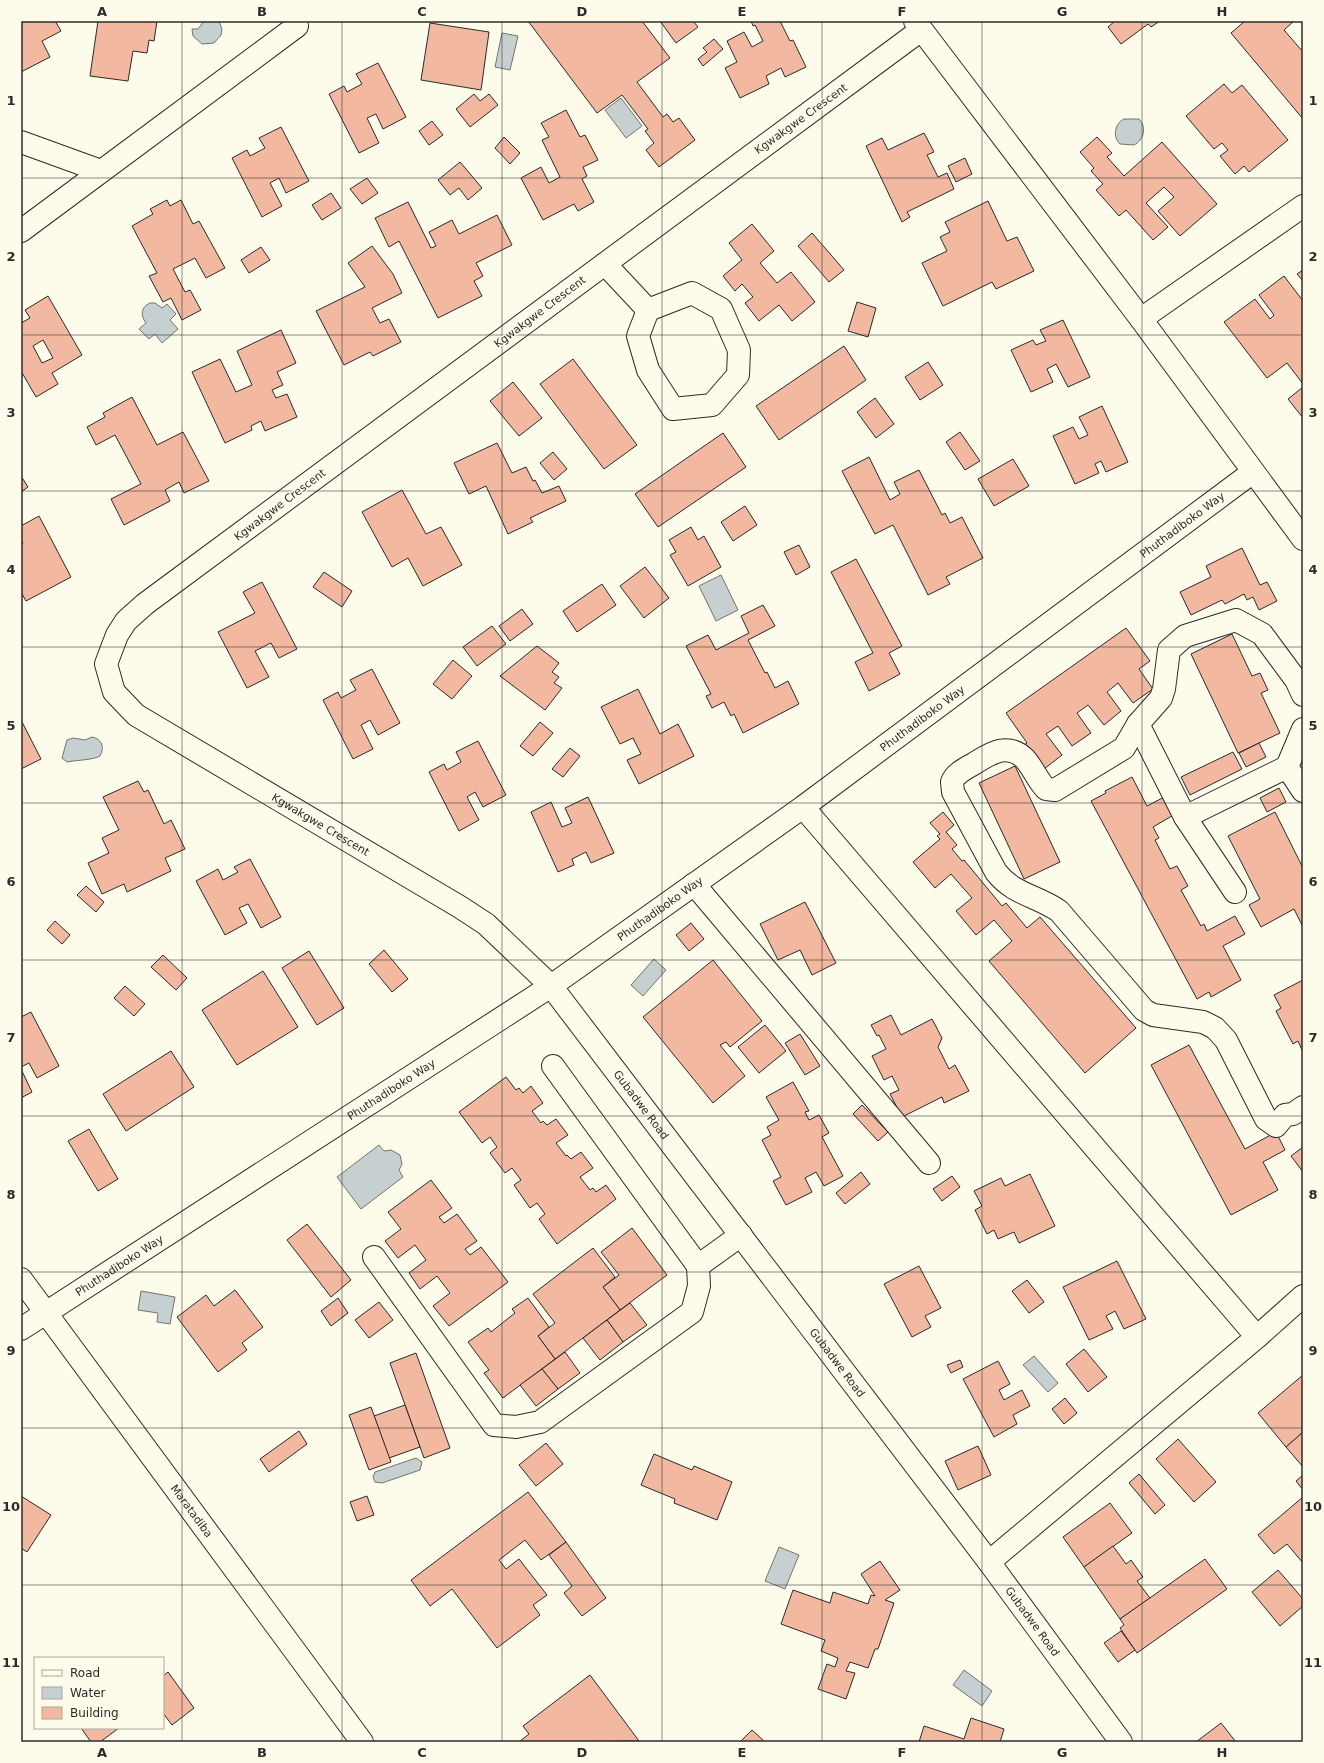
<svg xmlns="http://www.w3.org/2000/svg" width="1324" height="1763" font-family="'DejaVu Sans',sans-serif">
<rect width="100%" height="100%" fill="#fdfbea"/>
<!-- water -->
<g fill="#c7d0d0" stroke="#74746e">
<path d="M204 21H219L222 29 221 35 214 43 202 44 193 36 192 29H198Z"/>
<path d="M502 33 518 36 510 70 495 67Z"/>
<path d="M621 98 642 126 626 138 605 110Z"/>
<path d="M1124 119H1139C1147 127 1144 140 1134 145L1120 144C1112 137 1115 123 1124 119Z"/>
<path d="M150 303H155L162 308 167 304 176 314 170 320 178 329 162 343 155 334 149 339 139 329 146 323C140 315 141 307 150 303Z"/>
<path d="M721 575 738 610 716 621 699 586Z"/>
<path d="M92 737C102 739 105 747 100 756 93 760 77 760 67 762L62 758 67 740 73 738 85 740Z"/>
<path d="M654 959 666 970 643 996 631 985Z"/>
<path d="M379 1145 384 1151 391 1150 400 1155 402 1164 399 1170 403 1177 361 1209 337 1177Z"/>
<path d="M141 1291 175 1297 170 1324 157 1322 158 1313 138 1310Z"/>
<path d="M1034 1356 1058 1383 1048 1392 1023 1365Z"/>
<path d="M416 1458 422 1462 420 1470 382 1483 375 1482 373 1477 375 1472Z"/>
<path d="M779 1547 799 1555 785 1589 765 1581Z"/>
<path d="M964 1670 992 1691 982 1706 953 1685Z"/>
</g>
<!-- building -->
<g fill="#f2b8a0" stroke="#2b2b2b" fill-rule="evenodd">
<path d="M21 21H55L61 31 42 41 50 57 21 72Z"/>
<path d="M98 21H157L154 41 149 40 147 53 133 51 128 81 90 76Z"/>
<path d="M528 21H642L670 58 637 82 663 117 667 114 673 122 679 118 695 140 659 167 646 150 654 143 645 131 648 129 622 95 597 113Z"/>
<path d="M660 21H693L698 27 676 43Z"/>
<path d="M751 21H780L790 41 793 40 806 67 785 77 781 68 766 76 769 84 740 98 725 68 737 62 727 41 744 32 752 47 763 41 755 25 753 26Z"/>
<path d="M1115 21H1160L1151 27 1148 24 1121 44 1108 27Z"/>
<path d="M1245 21H1294L1284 30 1303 52V119L1231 33Z"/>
<path d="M430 23 489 32 481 90 421 80Z"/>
<path d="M714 39 723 49 703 66 698 59 707 52 703 48Z"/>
<path d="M378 63 406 117 383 129 376 114 367 118 379 143 359 153 329 94 344 86 347 92 362 84 356 74Z"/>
<path d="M1224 84 1232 93 1242 85 1288 140 1249 172 1244 166 1235 174 1220 156 1228 150 1222 143 1214 149 1186 116Z"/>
<path d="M474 94 480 101 489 94 498 105 470 127 456 109Z"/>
<path d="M566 110 580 137 585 135 598 160 583 167 587 176 582 179 594 202 578 211 574 204 543 220 521 178 541 167 549 183 560 177 542 140 549 137 541 123Z"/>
<path d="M432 121 443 135 429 145 419 131Z"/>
<path d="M281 127 309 181 286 193 279 178 270 183 282 206 262 217 232 158 247 150 250 156 265 148 259 138Z"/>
<path d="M924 133 934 152 927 155 938 177 947 173 954 189 907 212 910 217 902 222 866 146 882 138 888 150Z"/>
<path d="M504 137 520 153 510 164 495 148Z"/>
<path d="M1097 137 1112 153 1107 157 1124 176 1162 142 1217 204 1180 236 1158 211 1174 197 1164 187 1146 203 1168 227 1153 240 1126 210 1119 216 1096 190 1103 184 1091 171 1094 168 1080 152Z"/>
<path d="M965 158 972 174 956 182 948 166Z"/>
<path d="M460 162 482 188 468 200 459 188 450 195 438 180Z"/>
<path d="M367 178 378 193 362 204 350 189Z"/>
<path d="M331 193 341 208 322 220 312 205Z"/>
<path d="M167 200 170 206 181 200 193 224 199 221 225 268 206 278 195 258 173 269 185 292 190 290 201 310 182 320 171 298 163 302 149 276 157 273 132 226 153 214 150 209Z"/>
<path d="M988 201 1007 241 1017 237 1034 271 996 289 992 282 943 306 922 263 947 251 940 237 950 232 945 222Z"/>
<path d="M408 202 431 248 436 246 429 232 452 220 459 234 497 215 512 245 476 263 483 276 474 281 482 296 438 318 399 241 389 247 375 218Z"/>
<path d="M752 224 774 251 760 263 777 283 791 272 815 302 792 321 779 305 759 321 745 303 753 297 742 284 735 291 723 276 742 260 729 243Z"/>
<path d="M812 233 844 270 829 282 798 246Z"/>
<path d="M372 246 393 274 402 293 372 308 380 323 389 319 401 342 373 356 370 352 344 365 316 311 365 287 348 263Z"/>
<path d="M261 247 270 260 249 273 241 260Z"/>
<path d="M1303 270V281L1297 274Z"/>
<path d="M1284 276 1303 301V384L1287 363 1267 378 1224 322 1255 299 1270 319 1274 315 1259 295Z"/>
<path d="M48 296 82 355 52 373 58 384 36 397 21 371V323L30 318 25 310ZM43 340 53 358 42 363 33 346Z"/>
<path d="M857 302 876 308 868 337 848 331Z"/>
<path d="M1063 320 1090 377 1068 387 1056 364 1047 369 1053 382 1031 392 1011 350 1033 340 1036 345 1046 341 1040 330Z"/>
<path d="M281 330 296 363 277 372 283 385 272 390 276 398 287 394 297 417 265 431 261 421 251 426 252 430 225 443 192 372 220 359 236 392 252 385 237 351Z"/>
<path d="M844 346 866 380 779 440 756 406Z"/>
<path d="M573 359 637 445 604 469 540 384Z"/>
<path d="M928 362 943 385 920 400 905 377Z"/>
<path d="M513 382 542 418 519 436 490 401Z"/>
<path d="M1303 387V418L1288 399Z"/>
<path d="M132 397 157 445 183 432 209 481 184 493 179 482 165 490 170 501 124 525 111 499 141 484 115 435 96 445 87 427 105 417 103 413Z"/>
<path d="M875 398 894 424 876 438 857 412Z"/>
<path d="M1102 406 1128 462 1106 472 1101 461 1095 464 1099 473 1075 484 1053 436 1073 427 1079 439 1088 435 1079 417Z"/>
<path d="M960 432 980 461 965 470 946 442Z"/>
<path d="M723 433 746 467 658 527 635 494Z"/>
<path d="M497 443 512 473 526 467 533 481 535 480 542 493 559 486 566 501 530 518 533 522 508 534 486 486 469 494 454 463Z"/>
<path d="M553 452 567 469 554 480 540 463Z"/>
<path d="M869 457 890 500 900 494 894 482 919 470 942 515 945 513 950 523 962 517 983 558 946 577 950 584 928 595 893 525 875 534 842 471Z"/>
<path d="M1013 459 1029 486 994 506 978 479Z"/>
<path d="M21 476 28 487 21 492Z"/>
<path d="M402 490 426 534 441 527 462 565 423 586 408 558 392 567 362 512Z"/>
<path d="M745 506 757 525 733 541 721 522Z"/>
<path d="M39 516 71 577 26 601 21 592V544L23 543 21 540V526Z"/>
<path d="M691 527 698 540 704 536 721 567 688 586 670 555 676 552 669 540Z"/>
<path d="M799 545 810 567 796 575 784 552Z"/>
<path d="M1242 548 1260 585 1267 582 1277 601 1259 610 1253 597 1247 600 1244 594 1225 604 1222 600 1191 615 1180 592 1211 577 1206 566Z"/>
<path d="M856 559 902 646 889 653 900 674 869 691 855 662 873 653 831 572Z"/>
<path d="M645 567 669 598 644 618 620 586Z"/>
<path d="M324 572 352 591 342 607 313 587Z"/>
<path d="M262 582 297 649 279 658 271 643 255 651 269 677 247 688 218 632 255 613 243 592Z"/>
<path d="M602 584 616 605 577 632 563 611Z"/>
<path d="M763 605 775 626 748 640 765 673 767 672 775 688 788 681 799 704 743 733 734 714 731 716 724 702 712 708 706 696 711 694 686 646 708 635 716 650 749 633 741 616Z"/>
<path d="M522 609 533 624 510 641 499 626Z"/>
<path d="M492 626 506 644 477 666 463 647Z"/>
<path d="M1126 628 1150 661 1139 669 1153 689 1133 703 1118 683 1107 692 1121 711 1104 725 1088 705 1077 713 1091 733 1072 746 1058 726 1046 734 1062 755 1044 769 1024 745 1027 743 1006 713Z"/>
<path d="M1232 634 1252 676 1260 673 1268 690 1261 693 1280 733 1238 753 1191 654Z"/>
<path d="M537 646 559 663 552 672 559 677 554 683 562 688 545 710 500 676Z"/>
<path d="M453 660 472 676 452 699 433 684Z"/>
<path d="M372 669 400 723 378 735 370 720 361 725 373 749 353 759 323 700 338 692 341 698 356 690 350 680Z"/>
<path d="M638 689 660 734 678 724 694 756 639 784 627 760 641 754 633 738 620 744 601 707Z"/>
<path d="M21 720 41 759 21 769Z"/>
<path d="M540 722 553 733 533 756 520 746Z"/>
<path d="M478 741 506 795 483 807 475 792 467 797 479 820 459 831 429 772 444 764 447 770 461 762 456 752Z"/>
<path d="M1259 743 1266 757 1246 767 1239 753Z"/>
<path d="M570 748 580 756 563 777 552 769Z"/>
<path d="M1233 752 1242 769 1190 795 1181 777Z"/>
<path d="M1015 766 1060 862 1024 879 979 783Z"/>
<path d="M1132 777 1147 806 1168 795 1177 813 1153 827 1159 838 1155 840 1170 869 1177 866 1188 886 1181 890 1201 926 1204 924 1207 931 1235 916 1245 934 1223 946 1241 980 1211 997 1209 992 1197 999 1091 801 1106 793 1105 791Z"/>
<path d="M138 781 144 792 148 790 164 824 171 820 185 849 165 858 171 871 127 892 124 884 102 894 88 863 109 853 102 838 119 830 103 797Z"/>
<path d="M1279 788 1286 802 1267 812 1260 798Z"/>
<path d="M588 797 614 853 591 863 586 852 572 859 574 865 558 872 531 812 551 802 562 827 572 823 565 808Z"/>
<path d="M943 812 954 825 946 832 957 845 952 849 962 861 964 860 1002 906 1006 903 1027 928 1040 917 1136 1028 1085 1073 989 961 1012 941 994 920 976 935 956 911 972 898 951 874 935 888 913 862 940 839 937 836 940 834 930 823Z"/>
<path d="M1275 812 1303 868V927L1294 909 1261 927 1249 905 1260 899 1228 836Z"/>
<path d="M250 859 281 917 261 928 248 904 239 908 247 923 225 935 196 881 218 869 223 880 238 872 234 867Z"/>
<path d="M86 886 104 902 96 912 77 895Z"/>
<path d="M805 902 836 963 812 975 800 950 778 960 760 924Z"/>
<path d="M55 921 70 935 62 944 47 930Z"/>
<path d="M691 923 704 939 689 951 676 935Z"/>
<path d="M384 950 408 979 392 992 369 964Z"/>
<path d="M309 951 344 1008 317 1025 282 968Z"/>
<path d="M163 955 187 978 176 990 151 967Z"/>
<path d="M713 960 762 1021 730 1047 726 1042 720 1045 745 1076 713 1103 643 1017Z"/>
<path d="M263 971 298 1027 237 1065 202 1010Z"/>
<path d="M1303 980V1052L1298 1041 1293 1044 1276 1011 1281 1008 1274 995Z"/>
<path d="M125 986 145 1004 134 1016 114 998Z"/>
<path d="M31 1012 59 1066 37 1078 29 1063 21 1067V1017Z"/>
<path d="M891 1015 901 1035 932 1019 942 1038 938 1047 949 1069 955 1065 969 1091 944 1103 942 1097 902 1117 890 1094 899 1090 892 1076 884 1080 872 1056 886 1049 879 1035 877 1036 871 1025Z"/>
<path d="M765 1025 786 1051 759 1073 738 1047Z"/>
<path d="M800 1034 820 1066 805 1075 785 1043Z"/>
<path d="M1189 1045 1245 1149 1276 1132 1285 1150 1263 1162 1278 1190 1231 1215 1151 1065Z"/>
<path d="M171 1051 194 1087 126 1131 103 1094Z"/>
<path d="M21 1069 32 1092 21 1098Z"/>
<path d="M506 1077 516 1090 519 1088 523 1093 531 1086 543 1103 532 1111 541 1123 543 1121 547 1125 556 1119 568 1135 556 1143 566 1156 567 1155 571 1159 581 1152 593 1168 580 1177 590 1190 593 1188 596 1192 606 1185 616 1199 557 1244 539 1219 545 1214 537 1203 530 1208 514 1185 521 1180 512 1168 505 1173 490 1153 497 1147 490 1137 482 1143 459 1112Z"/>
<path d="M793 1082 809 1111 805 1112 809 1120 819 1115 829 1133 822 1137 843 1176 824 1186 816 1172 805 1178 812 1192 786 1205 773 1181 781 1177 762 1140 771 1135 767 1127 779 1120 766 1097Z"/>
<path d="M862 1105 888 1132 878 1141 853 1114Z"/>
<path d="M89 1129 118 1179 98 1191 68 1141Z"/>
<path d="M1303 1147V1172L1291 1156Z"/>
<path d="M861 1172 870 1184 845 1204 836 1193Z"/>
<path d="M1030 1174 1055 1226 1019 1243 1014 1232 998 1239 994 1230 987 1234 975 1210 982 1206 974 1191 1001 1178 1005 1186Z"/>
<path d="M952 1176 960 1187 942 1201 933 1189Z"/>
<path d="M431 1180 452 1208 439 1217 444 1223 457 1214 477 1241 465 1249 470 1255 481 1247 508 1282 449 1326 433 1306 450 1293 437 1276 420 1289 409 1273 426 1260 415 1245 398 1258 385 1241 401 1229 388 1212Z"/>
<path d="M307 1224 351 1280 331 1297 287 1240Z"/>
<path d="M632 1228 667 1275 620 1310 603 1287 619 1275 601 1252Z"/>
<path d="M593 1248 615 1277 603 1287 620 1310 555 1359 538 1336 555 1323 533 1294Z"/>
<path d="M1117 1261 1146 1319 1124 1329 1115 1311 1106 1316 1113 1329 1089 1340 1063 1287Z"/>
<path d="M919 1266 941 1308 925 1316 931 1327 912 1337 884 1284Z"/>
<path d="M1027 1280 1044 1302 1029 1313 1012 1291Z"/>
<path d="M235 1290 263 1327 242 1343 247 1350 218 1372 177 1317 206 1295 214 1306Z"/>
<path d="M338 1298 348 1313 331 1326 321 1311Z"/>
<path d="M528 1298 549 1327 538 1336 555 1359 503 1398 484 1373 489 1370 468 1342 488 1328 491 1332 515 1313 512 1309Z"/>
<path d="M379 1302 393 1320 369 1338 355 1320Z"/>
<path d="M630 1303 647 1325 623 1342 607 1320Z"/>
<path d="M607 1320 623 1342 600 1360 583 1338Z"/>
<path d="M1084 1349 1107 1377 1088 1392 1066 1364Z"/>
<path d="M565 1352 580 1373 558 1389 542 1369Z"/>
<path d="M416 1353 450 1448 424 1458 390 1363Z"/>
<path d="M960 1360 963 1367 951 1373 947 1365Z"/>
<path d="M998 1361 1010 1384 999 1390 1004 1400 1022 1390 1030 1406 1013 1415 1017 1424 994 1437 963 1379Z"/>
<path d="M542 1369 558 1389 536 1406 520 1385Z"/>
<path d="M1303 1375V1432L1286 1447 1258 1413Z"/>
<path d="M1065 1398 1077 1413 1064 1424 1052 1409Z"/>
<path d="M405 1405 420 1447 389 1458 374 1416Z"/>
<path d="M371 1407 391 1462 369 1470 349 1415Z"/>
<path d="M299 1431 307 1444 269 1472 260 1459Z"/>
<path d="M1303 1432V1467L1286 1447Z"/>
<path d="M1178 1439 1216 1482 1194 1502 1156 1459Z"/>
<path d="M546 1443 563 1464 536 1486 519 1465Z"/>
<path d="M978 1446 991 1475 958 1490 945 1461Z"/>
<path d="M654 1454 692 1470 694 1466 732 1482 717 1520 674 1503 675 1499 641 1485Z"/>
<path d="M1139 1474 1165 1505 1155 1514 1129 1483Z"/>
<path d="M1303 1475V1490L1296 1481Z"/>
<path d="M528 1492 566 1542 541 1560 525 1540 499 1560 506 1569 519 1559 547 1595 533 1605 540 1615 497 1648 452 1589 430 1606 411 1580Z"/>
<path d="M21 1496 51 1515 27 1552 21 1548Z"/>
<path d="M367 1496 374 1515 357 1521 350 1502Z"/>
<path d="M1303 1497V1563L1287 1544 1274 1554 1258 1535Z"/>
<path d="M1110 1503 1132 1533 1084 1567 1063 1537Z"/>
<path d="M566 1542 606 1598 582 1616 564 1593 572 1586 549 1555Z"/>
<path d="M1113 1546 1126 1564 1131 1560 1143 1577 1137 1581 1150 1598 1120 1619 1084 1567Z"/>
<path d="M1205 1559 1227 1589 1137 1653 1120 1628 1124 1625 1120 1619Z"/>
<path d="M880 1561 900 1590 885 1600 894 1603 878 1649H875L868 1668 850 1662 846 1671 855 1673 846 1699 818 1689 827 1664 835 1667 838 1658 821 1651 825 1640 781 1624 793 1590 830 1603 833 1592 868 1604 871 1595 875 1596 861 1574Z"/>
<path d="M1278 1570 1303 1599V1606L1280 1626 1252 1592Z"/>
<path d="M1121 1631 1135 1650 1118 1662 1104 1643Z"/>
<path d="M168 1672 194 1708 172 1725 163 1713V1676Z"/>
<path d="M590 1675 639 1741 519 1742 529 1734 523 1726Z"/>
<path d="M971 1718 1004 1729 1000 1742H919L924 1726 964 1739Z"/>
<path d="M1221 1723 1236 1742H1196Z"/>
<path d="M81 1728H119L100 1742H91Z"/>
<path d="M752 1730 765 1742H740Z"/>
</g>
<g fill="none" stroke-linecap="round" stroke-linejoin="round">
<defs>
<g id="minor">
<path d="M915 21 1141 319 1303 539"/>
<path id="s1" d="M921 30 145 604 126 621 117 635 106 664 114 692 136 715 460 907 486 924 551 986 989 1562 1121 1742"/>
<path d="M21 142 101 171"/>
<path d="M21 231 297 26"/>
<path d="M605 264 648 310"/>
<path d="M692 293 721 309 739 350 738 375 712 405 673 409 648 370 638 336 648 310Z"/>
<path d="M1141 319 1303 206"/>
<path d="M1303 695 1296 680 1262 634 1236 620 1185 636 1169 650 1164 689 1161 698 1138 724 1124 748 1055 790 1046 789C1038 781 1033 768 1025 759 1008 742 991 753 975 763 967 768 955 773 952 782L953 792 996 872C1014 895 1036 895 1059 911L1144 1010 1153 1015 1203 1022 1215 1028 1226 1040 1266 1119 1276 1126 1285 1115 1293 1114 1303 1107"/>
<path d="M1138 724 1185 817 1235 892"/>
<path d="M1303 729 1287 767 1303 791"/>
<path d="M803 807 1257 1337"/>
<path d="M1185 817 1287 767"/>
<path d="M694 884 929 1163"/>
<path d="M553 1066 698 1266"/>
<path d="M374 1257 494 1425 516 1427 540 1422 692 1312 699 1286 698 1266 741 1235"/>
<path id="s2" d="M21 1279 362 1742"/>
<path id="s3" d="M21 1329 551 986 803 807 1253 472"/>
<path d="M989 1562 1257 1337 1303 1296"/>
</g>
</defs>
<!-- minor casing -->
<use href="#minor" stroke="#2b2b2b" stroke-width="24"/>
<!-- minor -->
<use href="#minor" stroke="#fdfbea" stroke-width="22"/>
</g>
<!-- grid -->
<path fill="none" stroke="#2b2b2b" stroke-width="1" stroke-opacity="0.55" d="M182 21V1742M342 21V1742M502 21V1742M662 21V1742M822 21V1742M982 21V1742M1142 21V1742M21 178H1303M21 335H1303M21 491H1303M21 647H1303M21 803H1303M21 960H1303M21 1116H1303M21 1272H1303M21 1428H1303M21 1585H1303"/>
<g text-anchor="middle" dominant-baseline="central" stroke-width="3" stroke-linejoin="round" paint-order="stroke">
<!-- street labels -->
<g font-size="11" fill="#2b2b2b" stroke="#fdfbea">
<text transform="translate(801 119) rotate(-36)">Kgwakgwe Crescent</text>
<text transform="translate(540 312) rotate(-37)">Kgwakgwe Crescent</text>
<text transform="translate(280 505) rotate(-37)">Kgwakgwe Crescent</text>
<text stroke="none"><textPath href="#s3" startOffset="1413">Phuthadiboko Way</textPath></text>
<text stroke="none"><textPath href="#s3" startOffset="1089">Phuthadiboko Way</textPath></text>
<text stroke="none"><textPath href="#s1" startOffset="1314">Kgwakgwe Crescent</textPath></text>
<text stroke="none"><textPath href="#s3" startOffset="765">Phuthadiboko Way</textPath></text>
<text stroke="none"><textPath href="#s3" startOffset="441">Phuthadiboko Way</textPath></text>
<text stroke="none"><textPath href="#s1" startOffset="1746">Gubadwe Road</textPath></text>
<text stroke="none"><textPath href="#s3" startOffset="117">Phuthadiboko Way</textPath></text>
<text stroke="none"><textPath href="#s1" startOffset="2070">Gubadwe Road</textPath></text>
<text stroke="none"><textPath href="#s2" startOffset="288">Maratadiba</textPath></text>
<text stroke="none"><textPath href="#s1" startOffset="2394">Gubadwe Road</textPath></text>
</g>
</g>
<!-- border -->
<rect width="1324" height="1763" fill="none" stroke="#fdfbea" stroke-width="44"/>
<!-- legend -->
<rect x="34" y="1657" width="130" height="72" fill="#fdfbea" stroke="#a9a89e"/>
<rect x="42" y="1670" width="20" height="6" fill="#fdfbea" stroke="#a9a89e"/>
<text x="70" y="1677" font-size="12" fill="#2b2b2b">Road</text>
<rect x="42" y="1687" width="20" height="12" fill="#c7d0d0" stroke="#a9a89e"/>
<text x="70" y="1697" font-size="12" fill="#2b2b2b">Water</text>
<rect x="42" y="1707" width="20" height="12" fill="#f2b8a0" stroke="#a9a89e"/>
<text x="70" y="1717" font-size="12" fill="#2b2b2b">Building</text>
<rect x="22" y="22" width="1280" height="1719" fill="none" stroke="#2b2b2b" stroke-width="1.5"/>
<g font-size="13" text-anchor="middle" font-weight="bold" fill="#2b2b2b">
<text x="102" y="16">A</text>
<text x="262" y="16">B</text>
<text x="422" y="16">C</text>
<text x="582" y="16">D</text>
<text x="742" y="16">E</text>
<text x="902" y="16">F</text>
<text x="1062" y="16">G</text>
<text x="1222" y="16">H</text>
<text x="11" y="105">1</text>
<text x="1313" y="105">1</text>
<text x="11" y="261">2</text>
<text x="1313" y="261">2</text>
<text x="11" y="417">3</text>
<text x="1313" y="417">3</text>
<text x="11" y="574">4</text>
<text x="1313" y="574">4</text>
<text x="11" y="730">5</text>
<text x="1313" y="730">5</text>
<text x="11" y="886">6</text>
<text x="1313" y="886">6</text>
<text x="11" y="1042">7</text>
<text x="1313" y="1042">7</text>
<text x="11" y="1199">8</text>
<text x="1313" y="1199">8</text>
<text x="11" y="1355">9</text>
<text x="1313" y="1355">9</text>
<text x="11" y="1511">10</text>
<text x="1313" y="1511">10</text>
<text x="11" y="1667">11</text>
<text x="1313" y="1667">11</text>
<text x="102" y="1757">A</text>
<text x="262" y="1757">B</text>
<text x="422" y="1757">C</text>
<text x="582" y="1757">D</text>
<text x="742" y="1757">E</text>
<text x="902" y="1757">F</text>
<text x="1062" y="1757">G</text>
<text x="1222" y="1757">H</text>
</g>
</svg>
